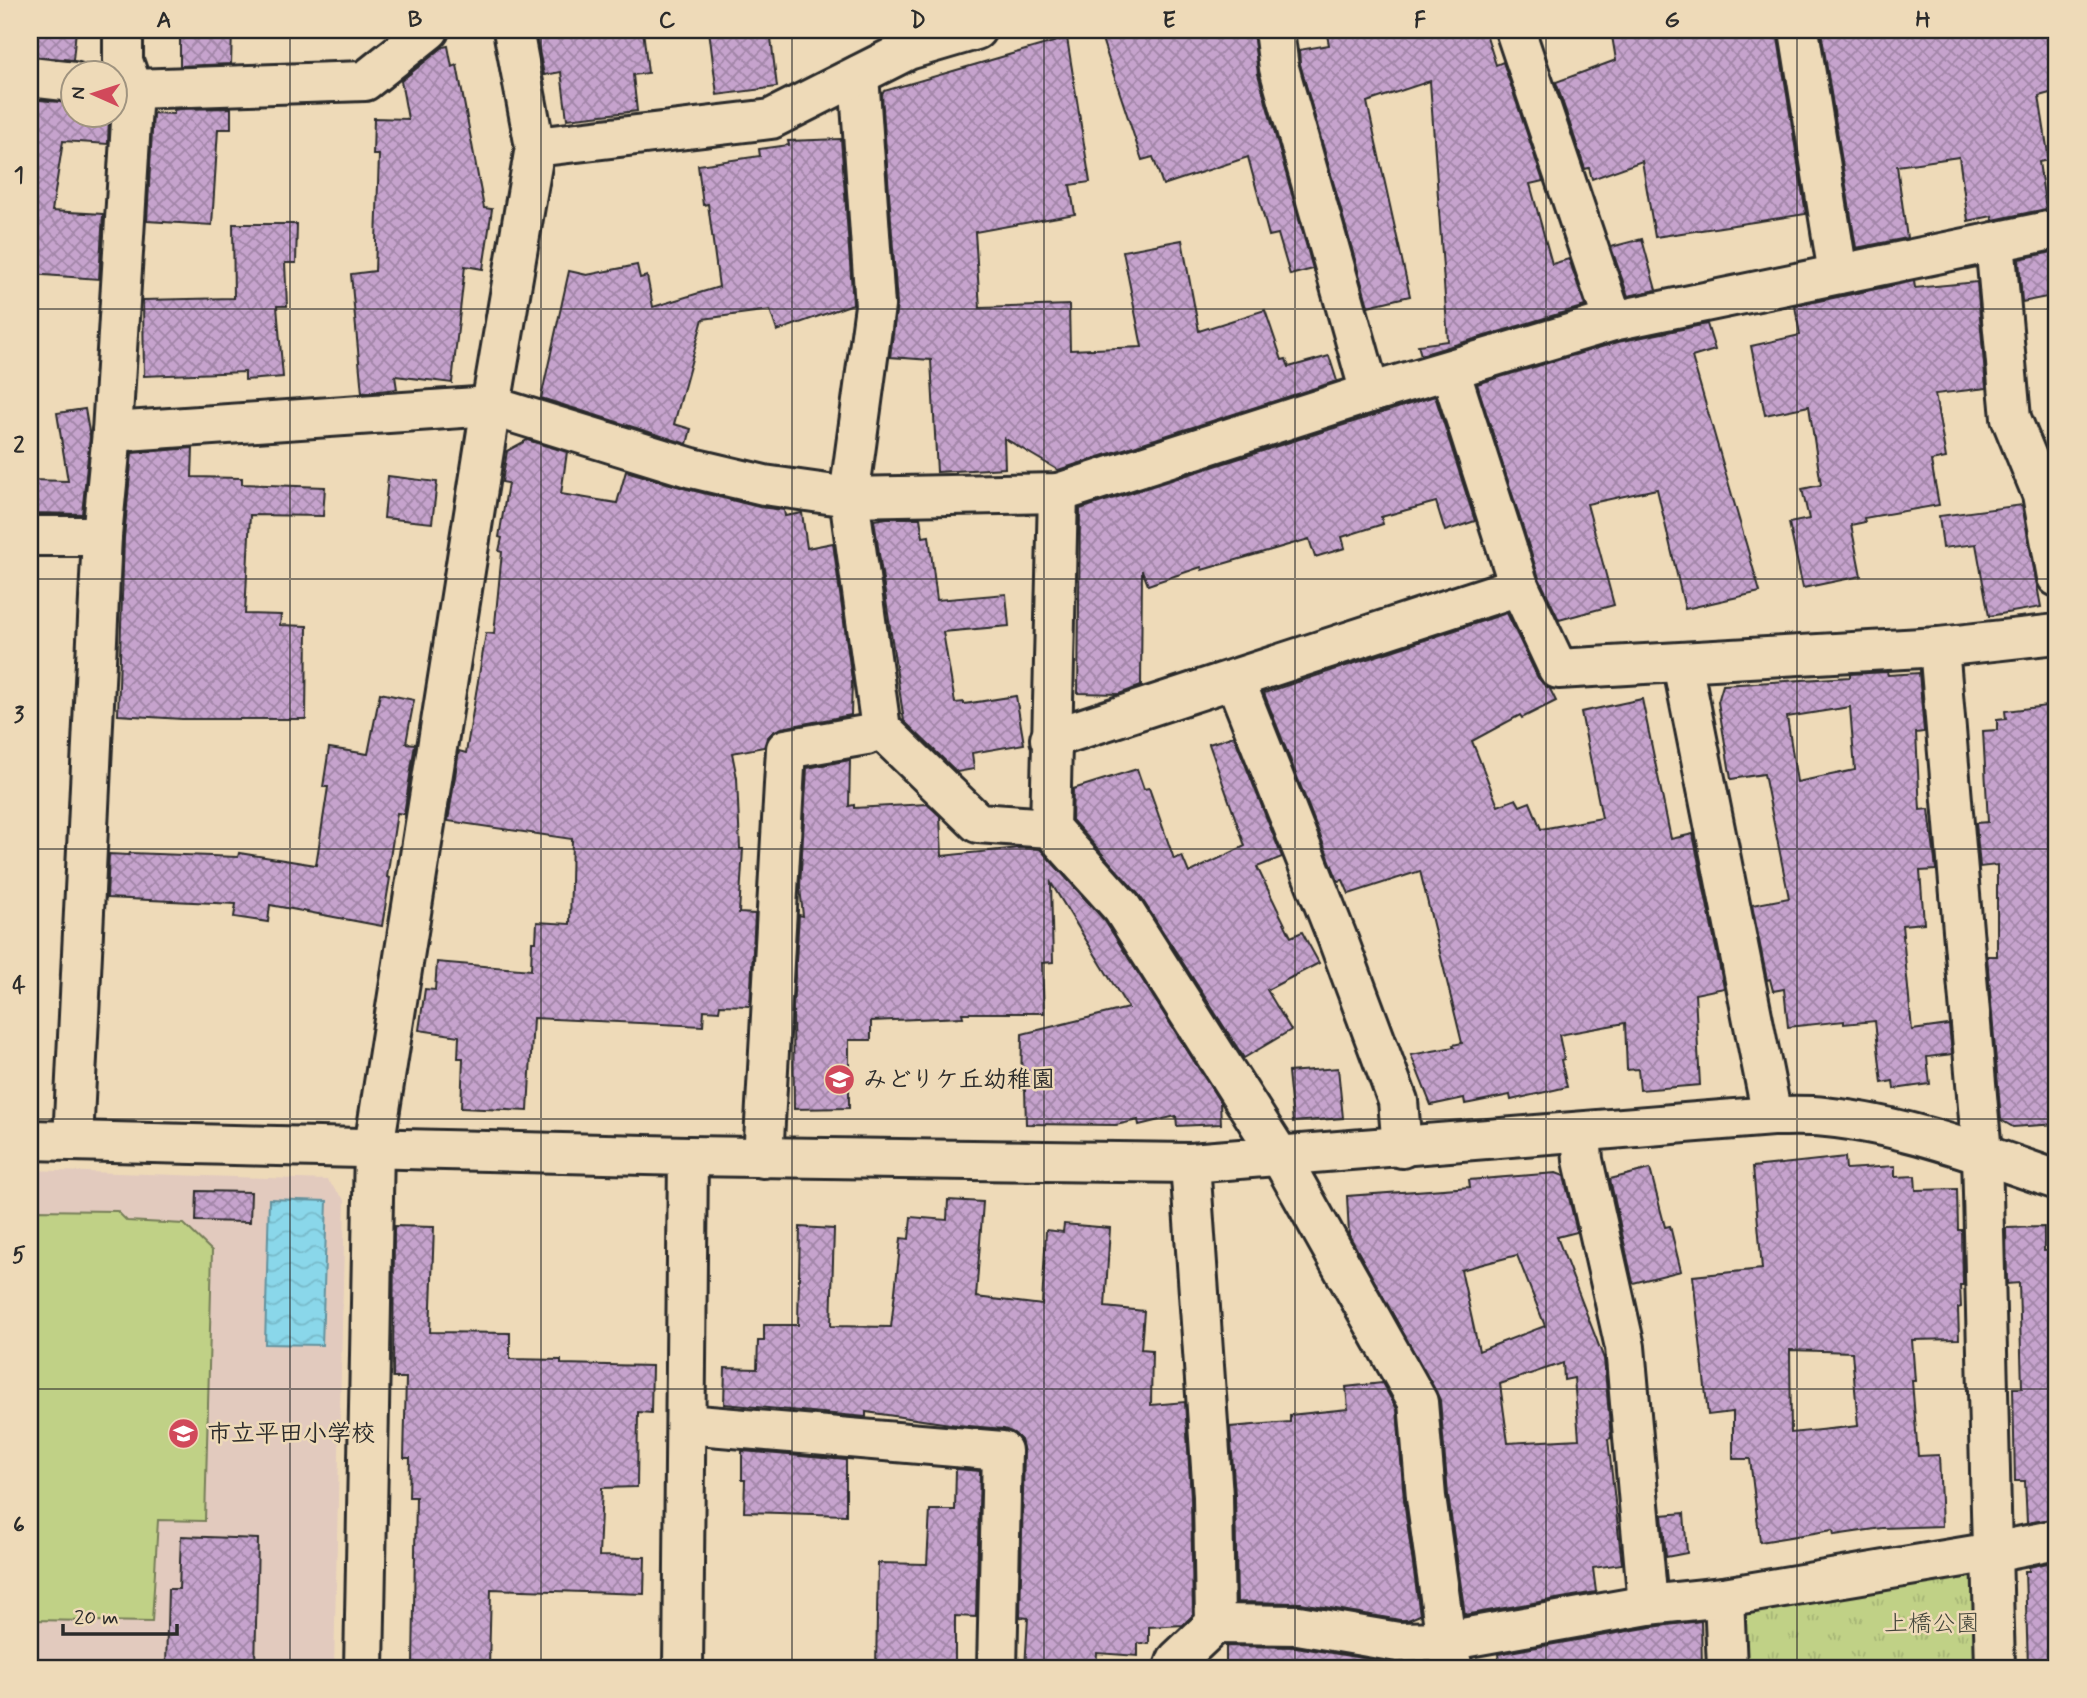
<svg xmlns="http://www.w3.org/2000/svg" width="2087" height="1698" font-family="Mynerve,'Klee One',sans-serif">
<defs>
<pattern id="park-tufts" width="24" height="20" patternUnits="userSpaceOnUse" patternTransform="scale(1.75)"><rect width="24" height="20" fill="#c0d186"/><path d="M3 7l-1-3M5 7V3M7 7l1-3M15 17l-1-3M17 17v-4M19 17l1-3" fill="none" stroke="#a5b474"/></pattern>
<pattern id="water-waves" width="16" height="10" patternUnits="userSpaceOnUse" patternTransform="scale(1.75)"><rect width="16" height="10" fill="#8ad7ea"/><path d="M0 5q4-4 8 0t8 0" fill="none" stroke="#77b9c9"/></pattern>
<pattern id="building-cross-hatch" width="8" height="8" patternUnits="userSpaceOnUse" patternTransform="scale(1.75)"><rect width="8" height="8" fill="#c6a3cd"/><path d="M0 0l8 8M0 8l8-8" fill="none" stroke="#a185a7"/></pattern>
</defs>
<rect width="100%" height="100%" fill="#eedab8"/>
<filter id="ink" filterUnits="userSpaceOnUse"><feTurbulence type="fractalNoise" baseFrequency=".0143" numOctaves="2"/><feDisplacementMap in="SourceGraphic" scale="14" xChannelSelector="R" yChannelSelector="G"/><feConvolveMatrix kernelMatrix="1 2 1 2 8 2 1 2 1" color-interpolation-filters="sRGB"/></filter>
<g filter="url(#ink)">
<!-- built -->
<path fill="#e2cabe" d="M30 1170 327 1180 345 1200 334 1668H30Z"/>
<!-- park -->
<path fill="url(#park-tufts)" stroke="#767e58" stroke-width="2" d="M1976 1574 1979 1668H1735L1732 1605Z"/>
<!-- pitch -->
<path fill="#c0d186" stroke="#767e58" stroke-width="2" d="M30 1210 117 1211 127 1221 184 1224 212 1251 205 1521 158 1520 152 1622 30 1620Z"/>
<!-- water -->
<path fill="url(#water-waves)" stroke="#64929e" stroke-width="2" d="M269 1199 327 1201 322 1345 265 1344Z"/>
<!-- building -->
<g fill="url(#building-cross-hatch)" stroke="#2b2b2b" stroke-width="2" fill-rule="evenodd">
<path d="M30 30H76L73 60 30 56Z"/>
<path d="M180 30H232L231 64 180 66Z"/>
<path d="M535 30H643L648 73 633 75 637 111 567 119 561 72 544 75Z"/>
<path d="M709 30H770L777 87 717 95Z"/>
<path d="M1099 30H1253L1258 74 1313 269 1290 275 1278 234 1269 236 1248 157 1163 185 1153 157 1142 160Z"/>
<path d="M1326 30H1485L1496 65 1503 62 1543 181 1530 184 1552 264 1569 259 1585 306 1421 355 1418 345 1448 341 1430 81 1367 102 1410 296 1368 306 1300 64 1299 50 1329 45Z"/>
<path d="M1611 30H1769L1770 39 1778 38 1806 214 1655 237 1642 161 1592 179 1589 168 1585 169 1556 82 1616 60Z"/>
<path d="M1832 30H2051L2057 62 2051 63 2057 91 2039 96 2049 160 2039 162 2046 209 1993 220 1992 216 1968 221 1959 157 1897 166 1907 238 1856 248 1821 31Z"/>
<path d="M1067 38 1090 182 1070 185 1075 214 975 232 980 308 1069 305 1070 350 1142 347 1123 251 1182 240 1199 331 1265 310 1282 360 1286 359 1289 367 1329 356 1337 381 1058 470 1004 438 1005 468 937 472 931 360 890 357 897 304 882 95 884 91Z"/>
<path d="M448 46 452 67 457 65 484 208 492 209 483 269 465 266 452 383 395 376 397 389 362 393 351 274 375 271 379 155H373L374 118 408 119 401 81 443 47Z"/>
<path d="M30 99 69 103V108H74V116H109L108 144 63 141 52 211 103 214 99 279 30 274Z"/>
<path d="M231 108V129H218L212 225 147 221 153 113 174 114V110L180 109Z"/>
<path d="M841 139 853 304 777 331 770 310 703 319 674 424 691 429 687 444 541 398 569 271 587 275 637 265 640 278 647 276 653 307 719 287 708 204 703 205 698 165 760 156 759 149 789 145 788 141Z"/>
<path d="M233 224H297L296 263H285L287 306H277L283 377 245 380V372L144 376 143 300 234 298Z"/>
<path d="M1642 239 1656 290 1628 296 1611 247Z"/>
<path d="M2057 251V295L2022 302 2019 259Z"/>
<path d="M1914 281 1915 288 1977 282 1986 388 1935 394 1946 458 1931 461 1939 505 1864 518 1865 522 1851 525 1861 576 1803 588 1789 523 1809 519 1802 489 1821 485 1809 406 1765 415 1751 346 1800 335 1795 306Z"/>
<path d="M1707 324 1715 350 1692 357 1760 592 1685 609 1657 489 1587 504 1614 605 1559 620 1539 578 1477 384 1618 342Z"/>
<path d="M1435 396 1475 521 1445 531 1436 502 1381 517 1383 524 1342 537 1345 548 1315 557 1309 539 1202 570 1201 567 1148 585 1142 570 1141 686 1119 694 1078 693 1080 509Z"/>
<path d="M85 409 90 437 82 514 30 513V480L68 481 57 413Z"/>
<path d="M527 440 567 452 561 494 617 503 626 471 687 489 759 507 784 510 785 516 802 513 807 548 833 543 852 680 851 715 782 728 773 732 767 738 764 747 732 753 737 778 740 849H743L739 913 755 914 750 1006 720 1005 719 1011 704 1010 703 1026 533 1018 528 1111 461 1108 463 1058H458L459 1036 419 1030 425 989 435 990 437 962 531 970 532 942H536L537 922 570 924 572 839 448 821 459 751 466 753 486 633 494 634 502 552 499 551 502 538 499 537 508 483 502 482 507 451Z"/>
<path d="M193 448 192 477 242 478V484L325 487 323 516 250 515 245 614 281 615 280 625 307 626 306 719H182L118 715 124 538 132 453Z"/>
<path d="M388 476 437 482 432 523 384 518Z"/>
<path d="M2022 505 2041 607 1989 616 1976 544 1943 548 1939 516Z"/>
<path d="M887 518H920L923 537 929 536 937 600 1006 594 1009 626 943 632 955 703 964 702V704L1016 696 1024 744 972 753 974 769 957 772 904 721 874 520Z"/>
<path d="M1507 613 1538 678 1550 689 1556 701 1522 718 1520 715 1472 741 1498 806 1516 799 1520 806 1530 802 1541 829 1602 818 1581 712 1642 699 1671 839 1693 834 1724 988 1695 994 1700 1085 1640 1090 1638 1069 1627 1070 1625 1023 1559 1035 1564 1059 1561 1060 1567 1087 1511 1100 1510 1095 1465 1104 1464 1098 1431 1105 1411 1055 1454 1047 1453 1045 1462 1043 1420 871 1349 894 1343 880 1338 881 1264 693Z"/>
<path d="M1887 672 1888 675 1919 673 1924 732 1916 733 1920 810 1929 809 1936 870 1920 871 1924 923 1902 925 1912 1030 1949 1025 1952 1054 1927 1057 1930 1084 1894 1089 1893 1081 1882 1083 1875 1021 1844 1024V1021L1788 1027 1784 989 1773 991 1770 979 1767 980 1752 905 1789 898 1764 774 1731 779 1718 702 1723 685 1850 677V674ZM1850 707 1855 770 1797 782 1787 717Z"/>
<path d="M380 693 414 700 406 743 415 744 404 814 397 813 387 877 390 878 382 926 270 905 268 922 234 917 236 904 107 898 109 854 129 855 130 853 238 857 239 853 316 865 328 787H323L329 748 368 754Z"/>
<path d="M2046 706 2057 790V1019H2050L2054 1088H2057V1124L2013 1127 2001 1120 1987 956H1997V865L1980 867 1976 823 1988 822 1983 731 1997 730V720L2006 719 2005 711Z"/>
<path d="M1234 736 1282 857 1257 867 1291 937 1302 932 1319 963 1267 990 1291 1030 1244 1058 1140 896 1072 820 1073 789 1137 769 1144 789 1149 788 1174 859 1182 856 1189 873 1245 846 1209 744Z"/>
<path d="M850 760 849 806 854 805V808L927 804 940 816 942 856 1019 848 1040 849 1105 921 1220 1102 1221 1124 1177 1126 1176 1116 1139 1125 1138 1120 1116 1125 1026 1124 1025 1089H1021L1022 1034 1128 1008 1051 883 1053 962 1042 963 1044 1013H962L963 1017 871 1021V1040H849V1108L794 1109 793 1008 799 915 803 916 800 887 807 768Z"/>
<path d="M1338 1068 1343 1118 1293 1122 1288 1072Z"/>
<path d="M1845 1157 1846 1169 1895 1166V1177L1915 1176 1916 1190 1957 1189 1958 1230H1962L1963 1285H1960L1961 1307 1958 1308 1959 1339 1912 1340 1915 1381H1912L1918 1456 1939 1455 1942 1526 1882 1528 1834 1535 1833 1530 1760 1542 1750 1459H1733V1412L1708 1415 1693 1276 1762 1269 1753 1167ZM1790 1350 1852 1352 1858 1426 1791 1433Z"/>
<path d="M1650 1169 1665 1227 1670 1226 1681 1271 1633 1283 1610 1179Z"/>
<path d="M1556 1173 1564 1176 1577 1232 1557 1237 1604 1359 1611 1438 1608 1439 1622 1564 1593 1568 1596 1592 1465 1615 1448 1495 1440 1400 1349 1235 1347 1196 1470 1187 1469 1180ZM1517 1255 1545 1326 1479 1351 1461 1270ZM1563 1363 1564 1380 1574 1378 1579 1439 1508 1443 1500 1384Z"/>
<path d="M197 1191 251 1192 250 1222 196 1221Z"/>
<path d="M948 1200 983 1202 976 1297 1042 1305 1046 1230 1063 1232 1064 1224 1110 1228 1105 1307 1144 1311 1141 1349 1152 1350 1151 1405 1185 1402 1191 1497 1193 1615 1183 1625 1149 1627V1644L1138 1643V1656L1097 1653 1096 1668H1025L1028 1618 1020 1617 1024 1452 1021 1440 1014 1433 1004 1429 957 1425 866 1412V1417L724 1404 725 1368 757 1369 758 1341H764V1325H798L800 1227 834 1229 831 1326 891 1327 901 1238 909 1239 911 1217 947 1220Z"/>
<path d="M394 1226 434 1227 430 1332 510 1333V1359L561 1360V1364L652 1366 651 1413 638 1412 637 1487 602 1488 599 1556 645 1557 644 1594 491 1589 489 1667 413 1664 416 1497H409L410 1458H404L406 1378H393Z"/>
<path d="M2044 1227V1251L2057 1250V1518L2027 1523 2025 1481H2015L2013 1388H2022L2019 1283 2007 1284 2006 1228Z"/>
<path d="M1382 1383 1397 1409 1404 1500 1420 1615 1408 1620H1400L1301 1603 1237 1602 1235 1495 1230 1427 1290 1422V1415L1348 1409 1346 1387Z"/>
<path d="M742 1451 846 1460V1515L744 1512 745 1480H742Z"/>
<path d="M956 1469 980 1471 976 1617 955 1616V1668H876L878 1563 927 1564 930 1510H955Z"/>
<path d="M1684 1513 1687 1553 1666 1557 1662 1515Z"/>
<path d="M181 1536 258 1539 255 1668H166L168 1589H179Z"/>
<path d="M2057 1561V1667H2028L2025 1571H2029V1567Z"/>
<path d="M1701 1621 1702 1668H1500L1498 1654 1651 1627Z"/>
<path d="M1226 1646 1296 1647 1398 1664 1397 1668H1226Z"/>
</g>
<g fill="none" stroke-linecap="round" stroke-linejoin="round">
<defs>
<g id="minor">
<path d="M1274 30 1279 68 1370 393"/>
<path d="M1515 30 1613 321"/>
<path d="M1799 30 1838 274"/>
<path d="M859 75 875 306 849 497 881 729 978 823 1050 828"/>
<path d="M30 77 74 82"/>
<path d="M116 87 133 89 365 81 429 30"/>
<path d="M535 147 771 119 908 50 976 30"/>
<path d="M1995 242 2011 418 2042 494 2057 577"/>
<path d="M1450 370 1519 586 1558 669 1939 647 2057 634"/>
<path d="M112 432 491 406 692 468 764 485 849 497 1058 493 1370 393 1613 321 2057 229"/>
<path d="M1058 493 1050 828 1122 908 1281 1158 1418 1402 1426 1497 1446 1641 1453 1668"/>
<path d="M30 536H102"/>
<path d="M1939 647 1982 1154 1995 1668"/>
<path d="M1682 663 1772 1116"/>
<path d="M1235 680 1337 937 1398 1101 1402 1148"/>
<path d="M1050 739 1519 586"/>
<path d="M1581 1133 1583 1160 1625 1347 1648 1605"/>
<path d="M30 1140 688 1156 1190 1163 1772 1116C1789 1116 1808 1115 1825 1117 1905 1125 1982 1154 2057 1180"/>
<path d="M73 1141 102 536 112 432 133 89 123 61V30"/>
<path d="M763 1158 786 749 866 735 881 729"/>
<path d="M686 1424 1002 1451 997 1668"/>
<path d="M1724 1597 1727 1668"/>
<path d="M1215 1624 1298 1625 1398 1642 1446 1641 1648 1605 1724 1597 1993 1552 2057 1539"/>
<path d="M364 1668 374 1147 491 406 535 147 513 30"/>
<path d="M683 1668 688 1156"/>
<path d="M1174 1668 1177 1660 1215 1624 1213 1496 1190 1163"/>
</g>
</defs>
<!-- minor casing -->
<use href="#minor" stroke="#2b2b2b" stroke-width="44"/>
<!-- minor -->
<use href="#minor" stroke="#eedab8" stroke-width="38"/>
</g>
</g>
<!-- grid -->
<path fill="none" stroke="#2b2b2b" stroke-width="2" stroke-opacity="0.55" d="M290 30V1668M541 30V1668M792 30V1668M1044 30V1668M1295 30V1668M1546 30V1668M1797 30V1668M30 309H2057M30 579H2057M30 849H2057M30 1119H2057M30 1389H2057"/>
<!-- icons -->
<defs>
<symbol id="school-disc" viewBox="-11 -11 22 22"><circle r="9.5" fill="#d1495b" stroke="#eedab8"/><path d="M0-5L7-2L0 1L-7-2ZM-4 1L0 2.5L4 1V4Q0 6-4 4Z" fill="#fff"/></symbol>
</defs>
<g fill-rule="evenodd">
<use href="#school-disc" x="822" y="1062" width="35" height="35"/>
<use href="#school-disc" x="166" y="1416" width="35" height="35"/>
</g>
<g text-anchor="middle" dominant-baseline="central" stroke-width="5" stroke-linejoin="round" paint-order="stroke">
<!-- poi labels -->
<g font-size="24" font-weight="bold" fill="#2b2b2b" stroke="#eedab8" text-anchor="start">
<text x="863" y="1080">みどりケ丘幼稚園</text>
<text x="207" y="1434">市立平田小学校</text>
</g>
<!-- park labels -->
<g font-size="24" fill="#414439" stroke="#eedab8">
<text x="1932" y="1624">上橋公園</text>
</g>
</g>
<!-- margin -->
<rect width="2087" height="1698" fill="none" stroke="#eedab8" stroke-width="77"/>
<!-- north arrow -->
<g transform="translate(94 94) rotate(273)"><circle r="33" fill="#eedab8" stroke="#a09480" stroke-width="2"/>
<path d="M0-5L12 26L0 18L-12 26Z" fill="#d1495b"/>
<text y="-10" font-size="19" font-weight="bold" text-anchor="middle" fill="#2b2b2b">N</text>
</g>
<!-- scale -->
<path d="M63 1624v10h114v-10" fill="none" stroke="#2b2b2b" stroke-width="3.5"/>
<text x="74" y="1624" font-size="21" fill="#2b2b2b" stroke="#eedab8" stroke-width="5" paint-order="stroke">20 m</text>
<rect x="38" y="38" width="2010" height="1622" fill="none" stroke="#2b2b2b" stroke-width="2.5"/>
<g font-size="23" text-anchor="middle" font-weight="bold" fill="#2b2b2b">
<text x="164" y="27">A</text>
<text x="415" y="27">B</text>
<text x="667" y="27">C</text>
<text x="918" y="27">D</text>
<text x="1169" y="27">E</text>
<text x="1420" y="27">F</text>
<text x="1672" y="27">G</text>
<text x="1923" y="27">H</text>
<text x="19" y="182">1</text>
<text x="19" y="452">2</text>
<text x="19" y="722">3</text>
<text x="19" y="992">4</text>
<text x="19" y="1262">5</text>
<text x="19" y="1532">6</text>
</g>
</svg>
